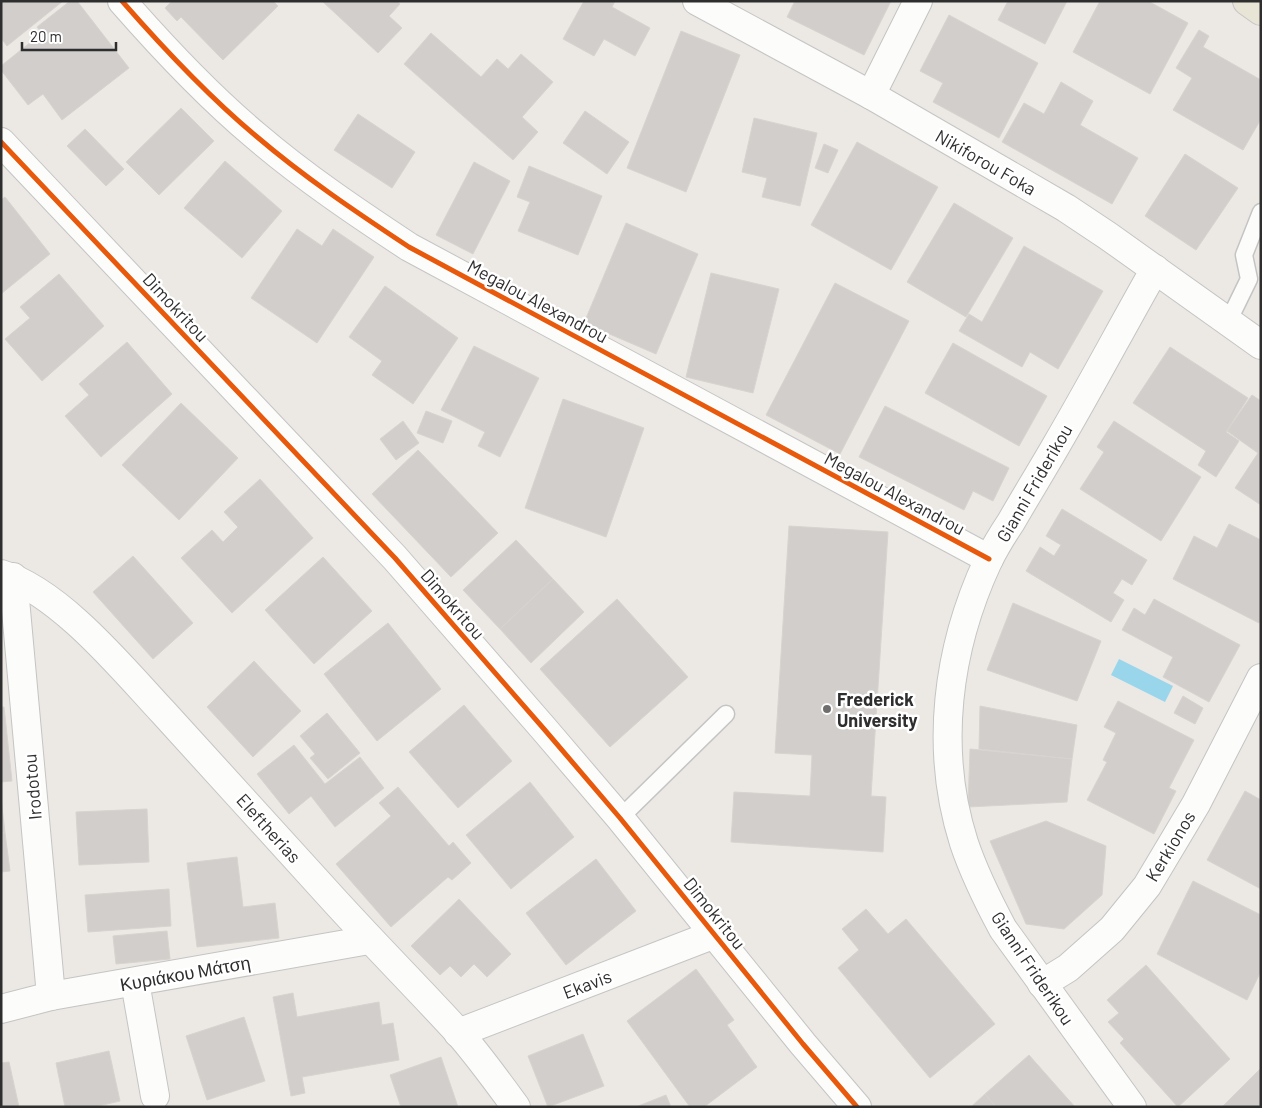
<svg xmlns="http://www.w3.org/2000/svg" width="1262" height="1108" font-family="Barlow,sans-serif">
<rect width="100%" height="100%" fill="#ece8e4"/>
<!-- water -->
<path fill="#99d6ec" d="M1119 659 1173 686 1165 702 1111 675Z"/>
<!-- building -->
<g fill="#d1cecb" stroke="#d7d4d0">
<path d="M1 1H63L7 46 1 38Z"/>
<path d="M70 1H77L129 68 62 120 43 94 28 105 1 70V66L42 33 37 27Z"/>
<path d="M172 1H273L278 6 223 60 181 17 177 21 165 8Z"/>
<path d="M322 1H397L400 4 389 16 402 28 378 53Z"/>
<path d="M584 1H615L612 7 650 28 635 56 604 39 594 56 563 39Z"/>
<path d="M795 1H891L864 55 787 17Z"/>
<path d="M1008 1H1067L1045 44 998 20Z"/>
<path d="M1100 1H1148L1188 23 1150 94 1073 52Z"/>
<path d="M949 15 1038 63 999 138 933 102 943 83 920 71Z"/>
<path d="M1199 30 1209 36 1203 47 1261 80V119L1243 150 1173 110 1192 78 1176 68Z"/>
<path d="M681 31 740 55 686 192 627 168Z"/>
<path d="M431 33 481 77 497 59 508 69 521 54 553 82 522 117 538 132 513 160 404 64Z"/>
<path d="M1061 82 1093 101 1080 125 1138 158 1112 204 1002 142 1024 103 1044 114Z"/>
<path d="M181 108 214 141 159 195 126 162Z"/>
<path d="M585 111 629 142 607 174 563 143Z"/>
<path d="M358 114 415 152 392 188 334 150Z"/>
<path d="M754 118 817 133 800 206 762 197 767 178 742 172Z"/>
<path d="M85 129 124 169 106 186 67 146Z"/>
<path d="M857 142 938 187 891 270 811 225Z"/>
<path d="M824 144 838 150 828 173 815 168Z"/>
<path d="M1185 154 1238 188 1196 250 1145 216Z"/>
<path d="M225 161 282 211 242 258 184 208Z"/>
<path d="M474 162 510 181 473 254 436 235Z"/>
<path d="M529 166 602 196 578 255 518 231 530 202 517 197Z"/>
<path d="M5 197 50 254 1 294V200Z"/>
<path d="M954 203 1013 238 966 317 907 282Z"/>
<path d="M626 223 698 254 656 354 584 323Z"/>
<path d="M297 229 322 246 333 229 374 257 317 343 251 298Z"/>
<path d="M1024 246 1103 291 1058 369 1030 352 1022 367 959 331 969 314 982 322Z"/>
<path d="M711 273 779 289 753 393 686 377Z"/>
<path d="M59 274 104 326 42 381 5 339 30 318 20 307Z"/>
<path d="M835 283 909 321 840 454 766 415Z"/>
<path d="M385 286 458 338 413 404 372 375 382 361 349 337Z"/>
<path d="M127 342 172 394 101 457 65 416 89 395 79 384Z"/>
<path d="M953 343 1047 396 1019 446 925 393Z"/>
<path d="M474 346 539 378 500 457 478 446 485 432 441 410Z"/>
<path d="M1170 347 1248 398 1226 432 1239 441 1216 477 1198 465 1206 451 1133 403Z"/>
<path d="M1252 395 1261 401V505L1235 488 1258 453 1227 431Z"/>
<path d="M563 399 644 428 606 537 525 508Z"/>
<path d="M181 403 238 458 179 520 122 465Z"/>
<path d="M885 406 1009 468 993 501 973 491 964 510 859 457Z"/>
<path d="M426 411 452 421 443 443 417 433Z"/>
<path d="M403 421 419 443 396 460 380 439Z"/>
<path d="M1114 421 1201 477 1161 541 1080 489 1104 452 1097 447Z"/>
<path d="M418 450 498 533 451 577 372 494Z"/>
<path d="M260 479 313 538 232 613 181 558 212 530 223 542 238 527 224 512Z"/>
<path d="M1062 509 1147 560 1132 585 1122 579 1113 593 1124 600 1111 622 1026 571 1040 547 1054 556 1061 545 1046 536Z"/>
<path d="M1229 524 1261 540V619L1259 623 1173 579 1194 536 1217 548Z"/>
<path d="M789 526 888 532 871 796 886 797 883 852 731 842 734 792 810 796 812 755 775 753Z"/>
<path d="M516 540 553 579 500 629 463 590Z"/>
<path d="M133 556 193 623 153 659 93 592Z"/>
<path d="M323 557 372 611 314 664 265 610Z"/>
<path d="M553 579 584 612 531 663 500 629Z"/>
<path d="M617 599 688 677 610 747 540 669Z"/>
<path d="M1154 599 1240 645 1209 702 1163 677 1173 657 1122 630 1134 608 1145 615Z"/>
<path d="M1013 603 1101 641 1077 701 987 670Z"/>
<path d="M388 623 441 689 377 741 324 674Z"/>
<path d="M254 661 301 711 253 757 207 707Z"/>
<path d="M1183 696 1203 708 1195 724 1174 713Z"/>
<path d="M1118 701 1194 740 1169 788 1176 791 1154 834 1087 800 1107 762 1103 760 1116 733 1104 727Z"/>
<path d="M464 705 512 761 458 808 409 752Z"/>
<path d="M980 706 1077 725 1072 759 979 749Z"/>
<path d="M1 707H4L12 781 1 782Z"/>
<path d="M327 713 360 753 328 779 310 758 315 754 300 736Z"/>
<path d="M294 745 325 784 360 757 384 788 335 827 311 796 289 814 257 774Z"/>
<path d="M970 749 1072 759 1067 802 968 807Z"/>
<path d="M530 782 574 837 511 889 466 835Z"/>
<path d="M398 787 449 846 453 842 471 863 452 880 448 877 391 927 336 864 391 816 379 803Z"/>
<path d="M1245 791 1261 800V889L1207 860Z"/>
<path d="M1 798 5 833H1Z"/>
<path d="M147 809 149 862 79 865 76 812Z"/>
<path d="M1046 821 1106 846 1102 895 1064 929 1026 924 990 841Z"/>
<path d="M1 833H5L10 871 1 872Z"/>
<path d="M237 857 243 907 275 903 279 938 197 947 187 863Z"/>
<path d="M596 859 636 911 566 965 526 913Z"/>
<path d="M1193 881 1261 915V971L1247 1000 1157 954Z"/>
<path d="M169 889 171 926 88 932 85 895Z"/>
<path d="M459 899 511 954 487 977 474 964 461 977 450 966 440 975 411 946Z"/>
<path d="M866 909 888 934 906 919 995 1024 930 1078 838 968 859 950 842 929Z"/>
<path d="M167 931 170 959 116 964 113 936Z"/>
<path d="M1146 965 1230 1059 1178 1107 1120 1043 1124 1039 1108 1022 1119 1013 1107 1000Z"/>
<path d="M696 969 734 1020 727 1025 757 1067 704 1107H690L627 1021Z"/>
<path d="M293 993 297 1017 379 1002 382 1025 393 1023 399 1060 302 1077 305 1093 291 1096 273 997Z"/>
<path d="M244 1017 265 1081 207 1100 186 1036Z"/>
<path d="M583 1034 604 1086 548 1107 528 1056Z"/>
<path d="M109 1051 120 1101 94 1107H65L56 1063Z"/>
<path d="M1029 1055 1075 1107H996L985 1094Z"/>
<path d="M441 1057 458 1107H401L390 1075Z"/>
<path d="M9 1062 19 1107H1V1063Z"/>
<path d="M1261 1068V1107H1222Z"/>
<path d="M985 1094 996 1107H971Z"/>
<path d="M666 1095 671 1107H636Z"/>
</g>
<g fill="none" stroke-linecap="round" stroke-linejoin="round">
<defs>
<g id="service">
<path d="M1228 322 1249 279 1244 255 1261 212"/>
<path d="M620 818 726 714"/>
</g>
<g id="minor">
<path d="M122 1C164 49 207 95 256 136 304 177 356 212 409 247L989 559"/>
<path d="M697 1 871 95 1066 208 1108 236 1261 345"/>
<path d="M871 95 918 1"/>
<path d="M1 142 395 558 544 729 620 818 803 1044 857 1107"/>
<path d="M1 574C60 592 122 668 163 712 217 771 270 830 324 889 367 937 414 984 458 1032 479 1056 497 1081 516 1107"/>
<path d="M13 577 51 996"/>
<path d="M135 982 155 1096"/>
<path d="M1042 984 1068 968 1112 929 1147 886 1196 804 1261 678"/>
<path d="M1 1009 51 996 369 940"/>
<path d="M458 1033 715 934"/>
<path d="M1132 1107 1003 929C988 901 974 873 964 843 934 749 947 649 988 561 995 547 1003 534 1011 522 1026 496 1042 470 1057 444 1091 386 1122 327 1155 269"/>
</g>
<path id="primary" d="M1247 1 1261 11"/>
</defs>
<!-- service casing -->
<use href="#service" stroke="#c5c4c5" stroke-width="19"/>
<!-- minor casing -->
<use href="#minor" stroke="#c5c4c5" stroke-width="30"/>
<!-- primary casing -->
<use href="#primary" stroke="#c6c5c4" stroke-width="30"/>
<!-- service -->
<use href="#service" stroke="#fcfcfb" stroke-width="16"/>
<!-- minor -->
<use href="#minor" stroke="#fcfcfb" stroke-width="28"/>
<!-- primary -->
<use href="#primary" stroke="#e8e4d6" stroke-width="28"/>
<defs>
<g id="cycleway">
<path d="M122 1C164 49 207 95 256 136 304 177 356 212 409 247L989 559"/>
<path d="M1 142 395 558 544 729 620 818 803 1044 857 1107"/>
</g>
</defs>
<!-- cycleway casing -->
<use href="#cycleway" stroke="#fff" stroke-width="8"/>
<!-- cycleway -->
<use href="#cycleway" stroke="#e8590c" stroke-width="5"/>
</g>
<!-- markers -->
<circle fill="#706f6e" stroke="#fff" stroke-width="2" cx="827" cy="709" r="5"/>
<g text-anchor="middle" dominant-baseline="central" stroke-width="5" stroke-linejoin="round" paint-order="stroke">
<!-- street labels -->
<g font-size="18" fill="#2e2e2e" stroke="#fff">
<text transform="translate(986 162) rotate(30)">Nikiforou Foka</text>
<text transform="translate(538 301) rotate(28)">Megalou Alexandrou</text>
<text transform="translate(176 307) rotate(47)">Dimokritou</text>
<text transform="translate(1034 483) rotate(-60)">Gianni Friderikou</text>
<text transform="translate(895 493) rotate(28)">Megalou Alexandrou</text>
<text transform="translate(453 604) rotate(49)">Dimokritou</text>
<text transform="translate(32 787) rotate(-95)">Irodotou</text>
<text transform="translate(269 828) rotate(48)">Eleftherias</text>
<text transform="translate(1170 846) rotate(-59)">Kerkionos</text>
<text transform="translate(715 913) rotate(51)">Dimokritou</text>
<text transform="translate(1033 968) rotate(56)">Gianni Friderikou</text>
<text transform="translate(185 973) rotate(-10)">Κυριάκου Μάτση</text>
<text transform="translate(587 984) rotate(-21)">Ekavis</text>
</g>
<!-- poi labels -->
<g font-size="18" font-weight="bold" fill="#2e2e2e" stroke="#fff" text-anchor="start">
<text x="837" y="699">Frederick<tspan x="837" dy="21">University</tspan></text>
</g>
</g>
<!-- border -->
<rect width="1262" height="1108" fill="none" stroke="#2e2e2e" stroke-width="5"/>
<!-- scale -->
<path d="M22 42v8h94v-8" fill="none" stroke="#2e2e2e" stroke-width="2.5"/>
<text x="30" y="42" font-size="15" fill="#2e2e2e" stroke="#ffffff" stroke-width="4" paint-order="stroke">20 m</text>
</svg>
